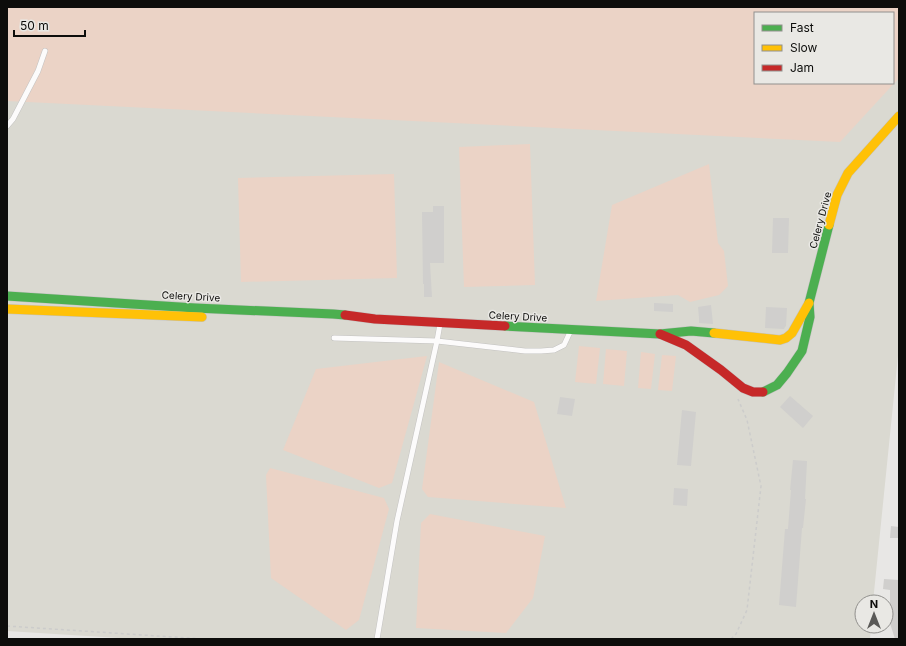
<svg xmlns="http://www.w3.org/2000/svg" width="906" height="646" font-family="Inter,sans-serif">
<rect width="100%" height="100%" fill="#e8e7e5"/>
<!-- built -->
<path fill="#dad9d1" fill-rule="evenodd" d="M7 7H899V346L873 602H862V626H871L870 639H135L7 631ZM755 13H893V83H755Z"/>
<!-- green -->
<g fill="#ebd3c6" fill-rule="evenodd">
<path d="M7 7H899V78L840 142 7 101ZM755 13H893V83H755Z"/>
<path d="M530 144 535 285 464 287 459 147Z"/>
<path d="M709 164 718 243 724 251 728 286 719 295 690 302 678 295 596 301 612 205Z"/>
<path d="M394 174 397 278 241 282 238 178Z"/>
<path d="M579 346 600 348 596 384 575 382Z"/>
<path d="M606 349 627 351 624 386 603 384Z"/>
<path d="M641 352 655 354 651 389 638 388Z"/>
<path d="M662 355 676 356 672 391 658 390Z"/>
<path d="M427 356 392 483 379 488 283 450 316 369Z"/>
<path d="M439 362 534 402 566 508 428 497 422 489Z"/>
<path d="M270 468 384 498 389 509 359 620 346 630 271 578 266 475Z"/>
<path d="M430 514 545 536 533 598 506 633 416 628 421 523Z"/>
</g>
<!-- building -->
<g fill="#d0cfcd">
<path d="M433 206H444V263H430L432 297H424V284H423L422 212H433Z"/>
<path d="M773 218H789L788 253H772Z"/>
<path d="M654 303 673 304V312L654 311Z"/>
<path d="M711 305 713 324 699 323V318L698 307Z"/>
<path d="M766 307 787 308 786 326 785 327 784 329 765 328Z"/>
<path d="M790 396 813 416 803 428 780 407Z"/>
<path d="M560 397 575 399 572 416 557 414Z"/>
<path d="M682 410 696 412 691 466 677 465Z"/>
<path d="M793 460 807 461 805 499H806L803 528H802L796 607 779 605 785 529H788L791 490H790Z"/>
<path d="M674 488 688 489 687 506 673 505Z"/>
<path d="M891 526 899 527V538H890Z"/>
<path d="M884 579 899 580V639H895L887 614 890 613V590L883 589Z"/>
</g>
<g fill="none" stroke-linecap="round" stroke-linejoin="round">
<defs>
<g id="lane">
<path d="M7 126 13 119 38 71 45 51"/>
<path d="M334 338 437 341 525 351H541L554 350 564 345 571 330"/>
<path d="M377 639 397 521 437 341 440 324"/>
</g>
<g id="fast">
<path d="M7 296 195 308 333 314 345 315"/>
<path d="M505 326 660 334 691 331 714 333"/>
<path d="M763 392 777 385 787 373 802 351 810 317 809 303 829 225"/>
</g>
<g id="slow">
<path d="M829 225 837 195 848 173 899 116"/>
<path d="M7 309 202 317"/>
<path d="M714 333 780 340 786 338 792 333 809 303"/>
</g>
<g id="jam">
<path d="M345 315 375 319 505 326"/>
<path d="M660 334 686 345 721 370 743 388 753 392H763"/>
</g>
</defs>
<!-- lane casing -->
<use href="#lane" stroke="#c3c2c1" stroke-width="6"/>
<!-- fast casing -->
<use href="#fast" stroke="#c3c2c1" stroke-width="10"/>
<!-- slow casing -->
<use href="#slow" stroke="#c3c2c1" stroke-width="10"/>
<!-- jam casing -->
<use href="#jam" stroke="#c3c2c1" stroke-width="10"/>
<!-- path -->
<g stroke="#cccccb" stroke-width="1.5" stroke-dasharray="3 3" stroke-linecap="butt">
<path d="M7 626 203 639"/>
<path d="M731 639 736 634 747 610 761 486 747 420 738 399"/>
</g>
<!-- lane -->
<use href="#lane" stroke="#fcfbfb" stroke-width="5"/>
<!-- fast -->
<use href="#fast" stroke="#4caf50" stroke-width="9"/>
<!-- slow -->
<use href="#slow" stroke="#ffc107" stroke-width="9"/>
<!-- jam -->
<use href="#jam" stroke="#c62828" stroke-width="9"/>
</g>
<g text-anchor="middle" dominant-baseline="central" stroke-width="3" stroke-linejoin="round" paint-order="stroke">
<!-- street labels -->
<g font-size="10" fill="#0d0d0b" stroke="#e9e8e4">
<text transform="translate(820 220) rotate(-75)">Celery Drive</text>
<text transform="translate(191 296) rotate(3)">Celery Drive</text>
<text transform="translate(518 316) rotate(3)">Celery Drive</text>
</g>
</g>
<!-- border -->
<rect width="906" height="646" fill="none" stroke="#0d0d0b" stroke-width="16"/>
<!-- legend -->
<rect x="754" y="12" width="140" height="72" fill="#e9e8e4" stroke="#91908d"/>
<rect x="762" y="25" width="20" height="6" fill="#4caf50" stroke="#91908d"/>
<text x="790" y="32" font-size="12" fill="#0d0d0b">Fast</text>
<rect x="762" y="45" width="20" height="6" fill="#ffc107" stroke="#91908d"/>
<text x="790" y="52" font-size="12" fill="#0d0d0b">Slow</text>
<rect x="762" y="65" width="20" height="6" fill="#c62828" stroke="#91908d"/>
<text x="790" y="72" font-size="12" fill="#0d0d0b">Jam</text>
<!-- north arrow -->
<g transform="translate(874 614)"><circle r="19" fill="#e9e8e4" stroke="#91908d"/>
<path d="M0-3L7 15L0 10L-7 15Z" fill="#5a5957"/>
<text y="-6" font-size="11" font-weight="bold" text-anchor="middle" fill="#0d0d0b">N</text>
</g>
<!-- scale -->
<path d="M14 30v6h71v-6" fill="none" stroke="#0d0d0b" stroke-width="2"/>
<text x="20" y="30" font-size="12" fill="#0d0d0b" stroke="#e9e8e4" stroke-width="3" paint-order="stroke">50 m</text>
</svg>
